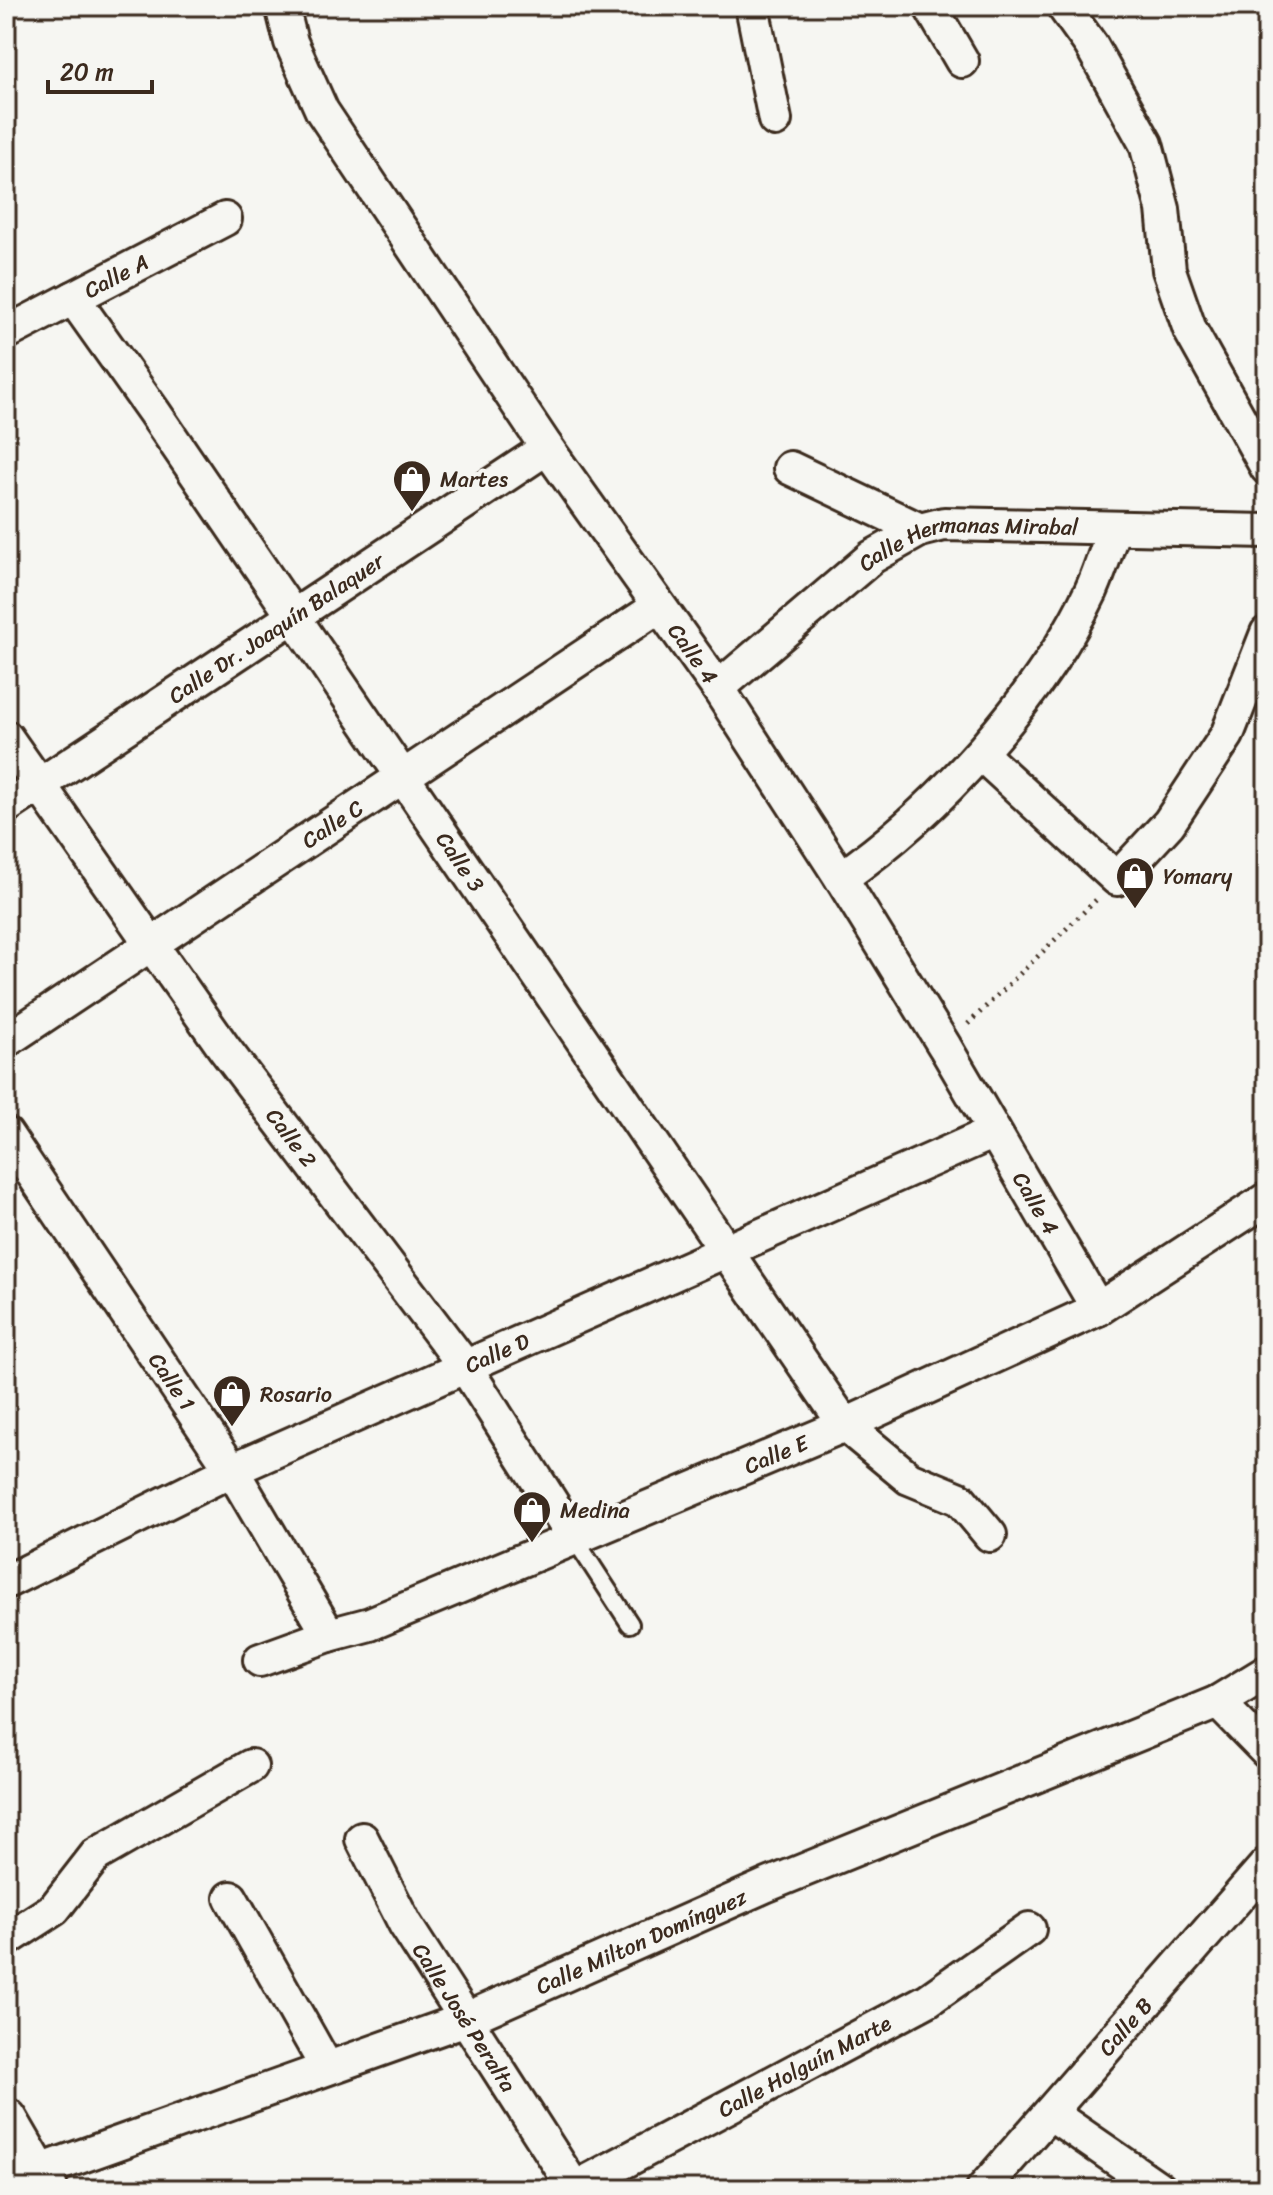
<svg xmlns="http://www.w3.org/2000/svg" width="1273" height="2195" font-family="Sriracha,sans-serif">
<rect width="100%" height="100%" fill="#f6f6f2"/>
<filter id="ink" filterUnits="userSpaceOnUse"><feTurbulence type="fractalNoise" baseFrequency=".0125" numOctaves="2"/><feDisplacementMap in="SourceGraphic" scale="16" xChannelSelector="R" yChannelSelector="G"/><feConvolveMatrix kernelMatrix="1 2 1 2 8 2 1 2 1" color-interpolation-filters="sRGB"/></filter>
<g filter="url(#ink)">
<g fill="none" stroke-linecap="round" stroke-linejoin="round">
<defs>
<path id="service" d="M574 1538 630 1624"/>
<g id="minor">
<path id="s1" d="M282 6 291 42 322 111 547 448 718 688 841 878 945 1047 1098 1309"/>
<path d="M752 6 775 120"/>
<path d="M930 6 962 61"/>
<path d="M1063 6 1091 45 1146 144 1163 209 1169 270 1190 330 1267 468"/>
<path id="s2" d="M73 298 154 412 845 1425 909 1478 960 1499 990 1535"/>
<path id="s3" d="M6 333 225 219"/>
<path d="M790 468 920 530"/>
<path id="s4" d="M718 688 872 557 920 530 944 524 1267 531"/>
<path id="s5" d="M6 737 224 1048 464 1365 574 1538"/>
<path d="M981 754 1117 879 1169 823 1227 735 1267 633"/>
<path id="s6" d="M6 807 547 448"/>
<path d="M841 878C938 811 1040 698 1091 591 1100 571 1107 549 1114 528"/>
<path id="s7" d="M6 1041 659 606"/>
<path id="s8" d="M6 1134 232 1470 329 1635"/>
<path id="s9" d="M6 1582 232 1470 994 1132"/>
<path id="s10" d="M260 1660 329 1635 370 1624 845 1425 1098 1309 1267 1199"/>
<path d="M1218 1702 1267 1752"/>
<path id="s11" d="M362 1839 405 1924 575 2189"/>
<path d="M231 1898 327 2068"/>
<path d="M6 1940 54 1909 96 1855 251 1766"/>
<path d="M1050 2113 1160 2189"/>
<path id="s12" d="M6 2188 37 2172 466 2019 765 1886 1218 1702 1267 1672"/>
<path id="s13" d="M573 2189 928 2000 1029 1929"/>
<path id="s14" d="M983 2189 1267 1864"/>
</g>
<path id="tertiary" d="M6 2120 46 2189"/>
</defs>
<!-- service casing -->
<use href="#service" stroke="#3b2a1e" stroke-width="22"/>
<!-- minor casing -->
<use href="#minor" stroke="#3b2a1e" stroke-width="38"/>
<!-- tertiary casing -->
<use href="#tertiary" stroke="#3b2a1e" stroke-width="48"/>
<!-- path -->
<path stroke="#3b2a1e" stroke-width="5" stroke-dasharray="2 6" stroke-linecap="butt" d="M968 1024 1096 900"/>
<!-- service -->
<use href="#service" stroke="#f6f6f2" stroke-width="16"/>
<!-- minor -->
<use href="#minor" stroke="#f6f6f2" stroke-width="32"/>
<!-- tertiary -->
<use href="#tertiary" stroke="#f6f6f2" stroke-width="42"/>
</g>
</g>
<!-- icons -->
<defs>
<symbol id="shop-pin" viewBox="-11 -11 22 30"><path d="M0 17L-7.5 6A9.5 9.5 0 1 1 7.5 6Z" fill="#3b2a1e" stroke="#f6f6f2"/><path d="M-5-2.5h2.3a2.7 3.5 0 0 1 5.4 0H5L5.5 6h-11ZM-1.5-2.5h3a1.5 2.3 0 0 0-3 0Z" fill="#fff"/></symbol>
</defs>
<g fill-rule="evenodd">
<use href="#shop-pin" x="390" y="457" width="44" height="60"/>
<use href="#shop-pin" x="1113" y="854" width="44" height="60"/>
<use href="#shop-pin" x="210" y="1372" width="44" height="60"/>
<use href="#shop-pin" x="510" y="1488" width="44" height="60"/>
</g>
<g text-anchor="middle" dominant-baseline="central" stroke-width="8" stroke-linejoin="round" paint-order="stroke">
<!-- street labels -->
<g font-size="22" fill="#3b2a1e" stroke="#f6f6f2">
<text stroke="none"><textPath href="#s3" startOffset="124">Calle A</textPath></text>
<text stroke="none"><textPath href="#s4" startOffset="302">Calle Hermanas Mirabal</textPath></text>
<text stroke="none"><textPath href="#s6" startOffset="324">Calle Dr. Joaquín Balaquer</textPath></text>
<text stroke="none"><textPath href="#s1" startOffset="770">Calle 4</textPath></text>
<text stroke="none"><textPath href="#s7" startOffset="392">Calle C</textPath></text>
<text stroke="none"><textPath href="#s2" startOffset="684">Calle 3</textPath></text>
<text stroke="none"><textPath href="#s5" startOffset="492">Calle 2</textPath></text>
<text stroke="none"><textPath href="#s1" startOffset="1418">Calle 4</textPath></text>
<text stroke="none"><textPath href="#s9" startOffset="542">Calle D</textPath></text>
<text stroke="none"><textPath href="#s8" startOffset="298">Calle 1</textPath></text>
<text stroke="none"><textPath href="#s10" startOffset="556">Calle E</textPath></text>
<text stroke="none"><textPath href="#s12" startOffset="682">Calle Milton Domínguez</textPath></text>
<text stroke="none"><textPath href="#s11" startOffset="206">Calle José Peralta</textPath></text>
<text stroke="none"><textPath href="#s14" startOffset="216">Calle B</textPath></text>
<text stroke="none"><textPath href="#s13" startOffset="262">Calle Holguín Marte</textPath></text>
</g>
<!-- poi labels -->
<g font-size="22" fill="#3b2a1e" stroke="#f6f6f2" text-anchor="start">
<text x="440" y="479">Martes</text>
<text x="1163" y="876">Yomary</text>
<text x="260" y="1394">Rosario</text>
<text x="560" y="1510">Medina</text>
</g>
</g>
<!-- margin -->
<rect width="1273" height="2195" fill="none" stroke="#f6f6f2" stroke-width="32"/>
<rect x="16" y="16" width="1241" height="2163" fill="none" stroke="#3b2a1e" stroke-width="3" filter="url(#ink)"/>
<!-- scale -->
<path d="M48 80v12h104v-12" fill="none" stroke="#3b2a1e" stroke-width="4"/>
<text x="60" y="80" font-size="24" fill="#3b2a1e" stroke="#f6f6f2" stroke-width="6" paint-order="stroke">20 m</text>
</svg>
